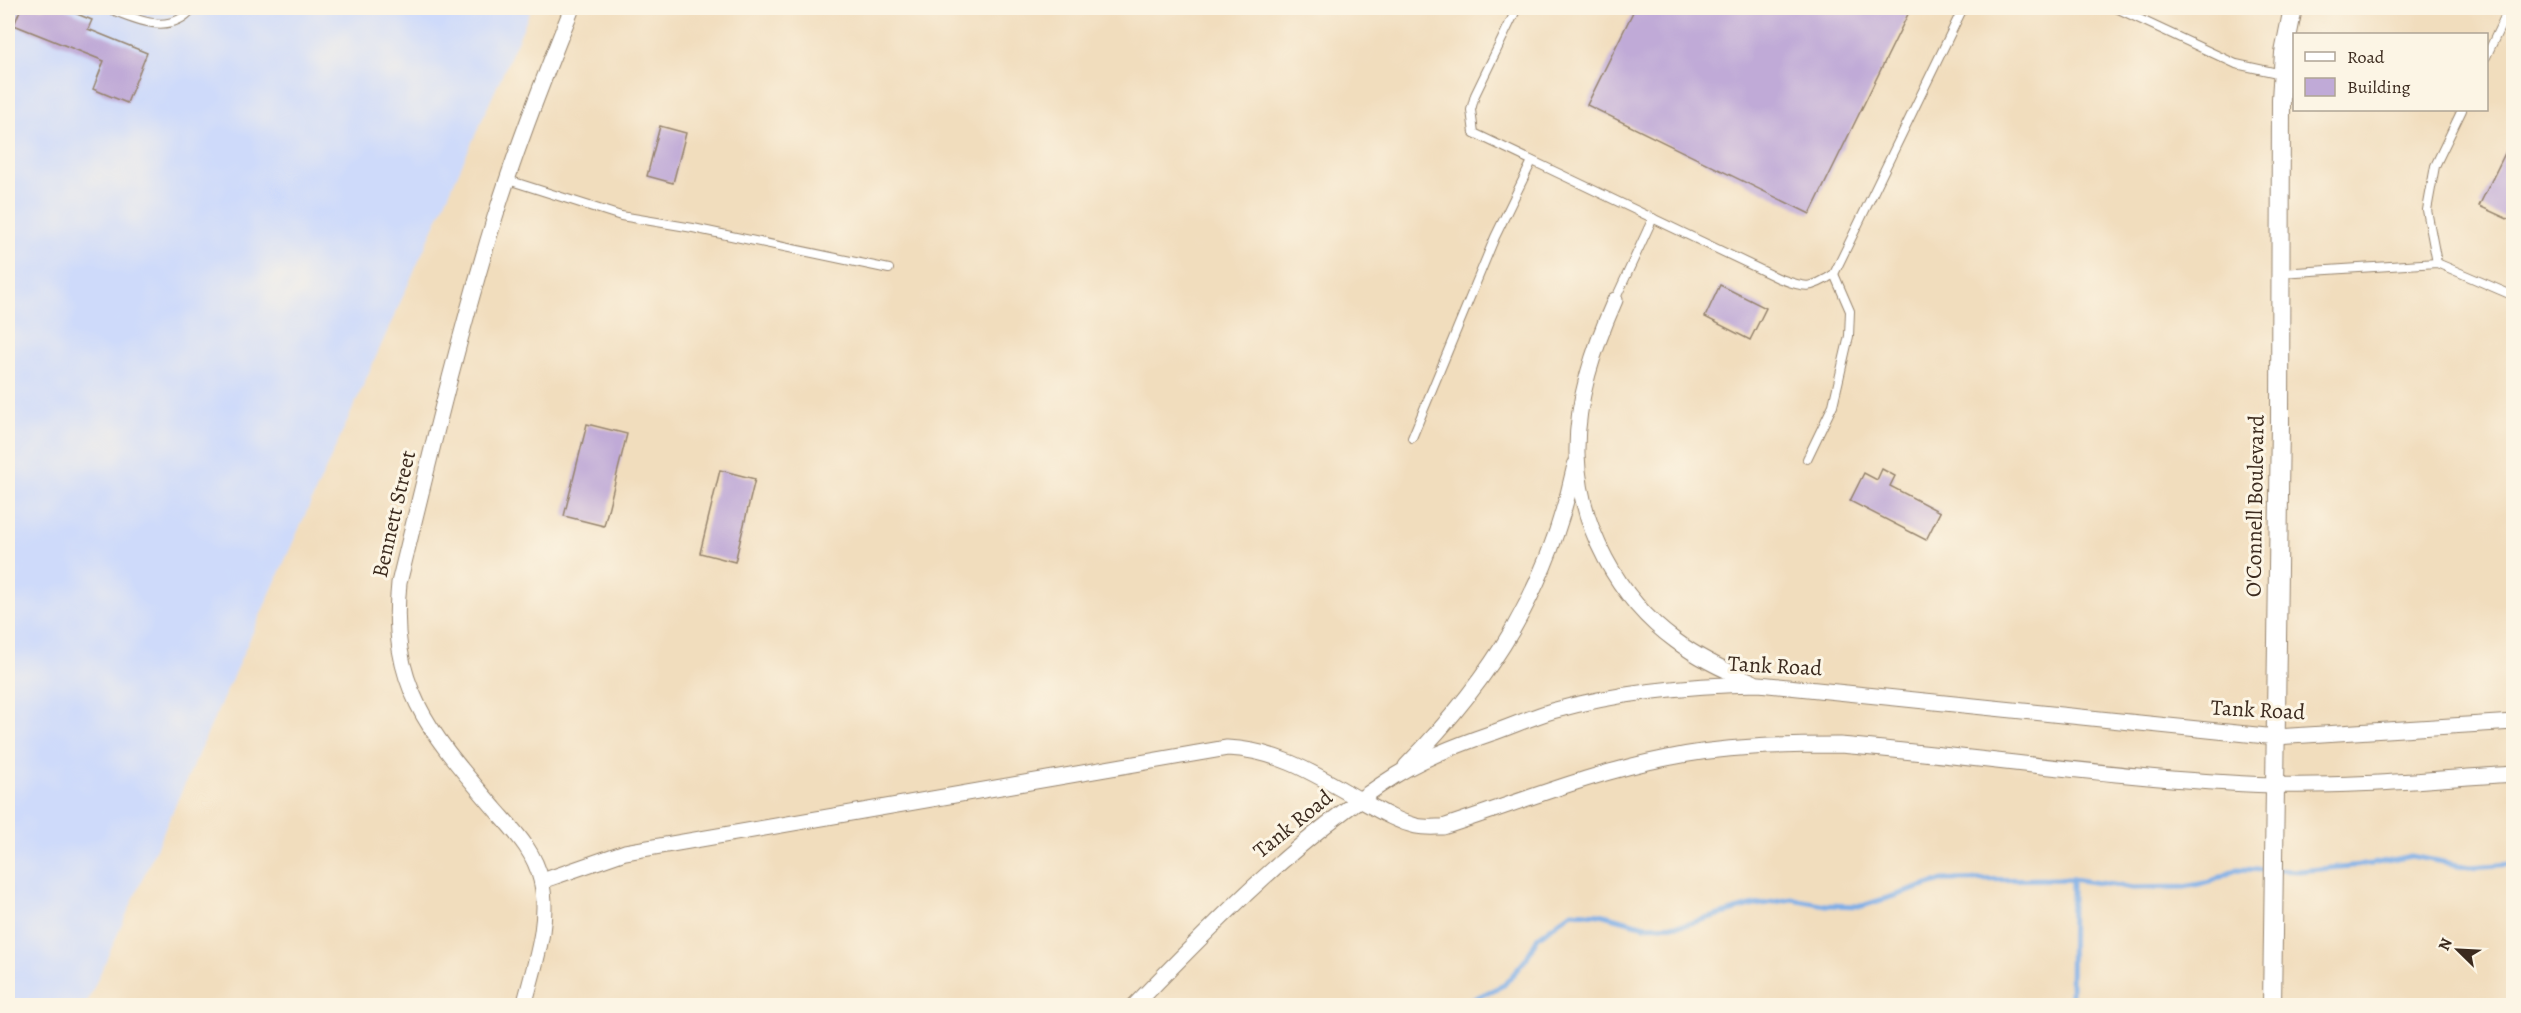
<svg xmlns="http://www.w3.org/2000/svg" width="2521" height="1013" font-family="Alegreya,serif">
<rect width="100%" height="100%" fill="#fcf5e5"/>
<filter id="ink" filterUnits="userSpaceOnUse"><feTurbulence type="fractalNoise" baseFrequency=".0167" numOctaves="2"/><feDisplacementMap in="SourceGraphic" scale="12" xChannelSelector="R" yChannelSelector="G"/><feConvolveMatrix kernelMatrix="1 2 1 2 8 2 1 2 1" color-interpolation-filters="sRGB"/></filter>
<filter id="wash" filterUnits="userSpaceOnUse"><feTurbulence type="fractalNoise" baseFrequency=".008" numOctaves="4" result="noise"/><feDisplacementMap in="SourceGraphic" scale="24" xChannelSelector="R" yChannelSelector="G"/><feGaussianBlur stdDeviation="1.35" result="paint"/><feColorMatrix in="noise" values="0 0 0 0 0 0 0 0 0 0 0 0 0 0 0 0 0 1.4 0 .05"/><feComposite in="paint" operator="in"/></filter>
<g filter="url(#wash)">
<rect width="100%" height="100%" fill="#f1ddbd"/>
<!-- built -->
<path fill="#cedafa" d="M8 8H532L86 1005H8Z"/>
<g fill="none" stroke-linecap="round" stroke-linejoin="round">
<!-- stream -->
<g stroke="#7cade7" stroke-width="5">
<path d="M1453 1006 1469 1001 1504 985 1526 959 1538 937 1572 912 1600 914 1645 926 1684 925 1750 906 1792 899 1826 905 1862 906 1944 880 2072 879 2133 888 2184 887 2210 882 2238 869 2299 871 2372 864 2411 856 2469 867 2514 864"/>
<path d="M2071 1006 2072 879"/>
</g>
</g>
<g id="blocks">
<!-- building -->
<g fill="#c0aad7">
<path d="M21 8H62L92 20 88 29 147 53 127 103 93 89 104 61 14 25Z"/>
<path d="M1635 8H1911L1810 214 1587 105Z"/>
<path d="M660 126 686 133 673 183 647 176Z"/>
<path d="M2514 135V222L2479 206Z"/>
<path d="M1720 285 1766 308 1750 340 1705 317Z"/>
<path d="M587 424 627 434 604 526 564 516Z"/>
<path d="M1882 469 1895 476 1890 486 1940 512 1926 540 1850 501 1864 473 1877 480Z"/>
<path d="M720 470 755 479 735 562 700 553Z"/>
</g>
</g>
</g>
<g filter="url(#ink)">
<use href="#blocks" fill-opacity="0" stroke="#96846e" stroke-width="1.5"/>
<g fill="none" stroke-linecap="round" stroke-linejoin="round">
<defs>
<g id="service">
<path d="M107 8C136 19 169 37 193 8"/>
<path d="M1517 8 1475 95 1471 110 1474 133 1778 278C1806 288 1809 290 1834 274L1963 8"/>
<path d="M2116 8 2236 64 2282 74"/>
<path d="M2486 57 2509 8"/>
<path d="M508 180 621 216 693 228 889 269"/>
<path d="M2437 263 2427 210 2435 166 2462 110"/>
<path d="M2281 273 2437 263 2514 296"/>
<path d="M1615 300 1653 218"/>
<path d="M1412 438 1495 237 1532 161"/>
<path d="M1807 459 1833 405 1849 336 1850 311 1834 274"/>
</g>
<g id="minor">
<path d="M1615 300C1594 348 1576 400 1577 454 1579 526 1618 599 1676 641 1700 659 1726 671 1753 682"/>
<path d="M1406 766C1494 676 1548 589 1575 465"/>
<path d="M542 881 625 852 1227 748C1279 750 1318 776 1362 801 1380 811 1396 821 1416 826 1425 828 1435 827 1443 827 1517 803 1591 773 1667 758 1724 746 1782 745 1840 745 1984 757 2128 780 2273 785 2353 787 2434 779 2514 774"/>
<path d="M524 1006C534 966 551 921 541 880 534 850 514 831 495 809 432 735 388 688 399 583 429 461 458 338 495 217 517 146 544 77 572 8"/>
<path d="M1134 1006C1215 922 1297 838 1396 775 1425 757 1460 744 1492 733 1512 726 1532 717 1552 711 1620 692 1689 685 1759 684L2276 737 2514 722"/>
</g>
<path id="tertiary" d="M2272 1006 2280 423 2281 99 2284 53 2293 8"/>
</defs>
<!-- service casing -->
<use href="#service" stroke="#96846e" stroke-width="10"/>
<!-- minor casing -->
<use href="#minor" stroke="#96846e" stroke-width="17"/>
<!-- tertiary casing -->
<use href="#tertiary" stroke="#96846e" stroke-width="20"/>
<!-- service -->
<use href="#service" stroke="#fff" stroke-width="8"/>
<!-- minor -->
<use href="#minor" stroke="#fff" stroke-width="15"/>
<!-- tertiary -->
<use href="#tertiary" stroke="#fff" stroke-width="18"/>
</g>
</g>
<g text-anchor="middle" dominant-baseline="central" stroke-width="6" stroke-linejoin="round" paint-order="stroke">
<!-- street labels -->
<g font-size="22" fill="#3b2a1e" stroke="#fcf5e5">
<text transform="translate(2255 506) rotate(-89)">O'Connell Boulevard</text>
<text transform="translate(394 514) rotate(-77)">Bennett Street</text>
<text transform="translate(1775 666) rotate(3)">Tank Road</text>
<text transform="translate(2258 710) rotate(3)">Tank Road</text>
<text transform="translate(1293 824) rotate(-39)">Tank Road</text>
</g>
</g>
<!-- margin -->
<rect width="2521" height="1013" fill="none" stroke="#fcf5e5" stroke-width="30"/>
<!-- legend -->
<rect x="2293" y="33" width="195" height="78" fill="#fcf5e5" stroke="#afa495" stroke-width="1.5"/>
<rect x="2305" y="52" width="30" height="9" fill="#ffffff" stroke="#afa495" stroke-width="1.5"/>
<text x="2347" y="63" font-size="18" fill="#3b2a1e">Road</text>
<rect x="2305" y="78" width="30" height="18" fill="#c0aad7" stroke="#afa495" stroke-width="1.5"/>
<text x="2347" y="93" font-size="18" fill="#3b2a1e">Building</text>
<!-- north arrow -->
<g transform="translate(2458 950) rotate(294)" stroke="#fcf5e5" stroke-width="4.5" paint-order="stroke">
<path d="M0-4.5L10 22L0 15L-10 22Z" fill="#3b2a1e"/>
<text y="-9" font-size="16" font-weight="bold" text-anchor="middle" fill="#3b2a1e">N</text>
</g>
</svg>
